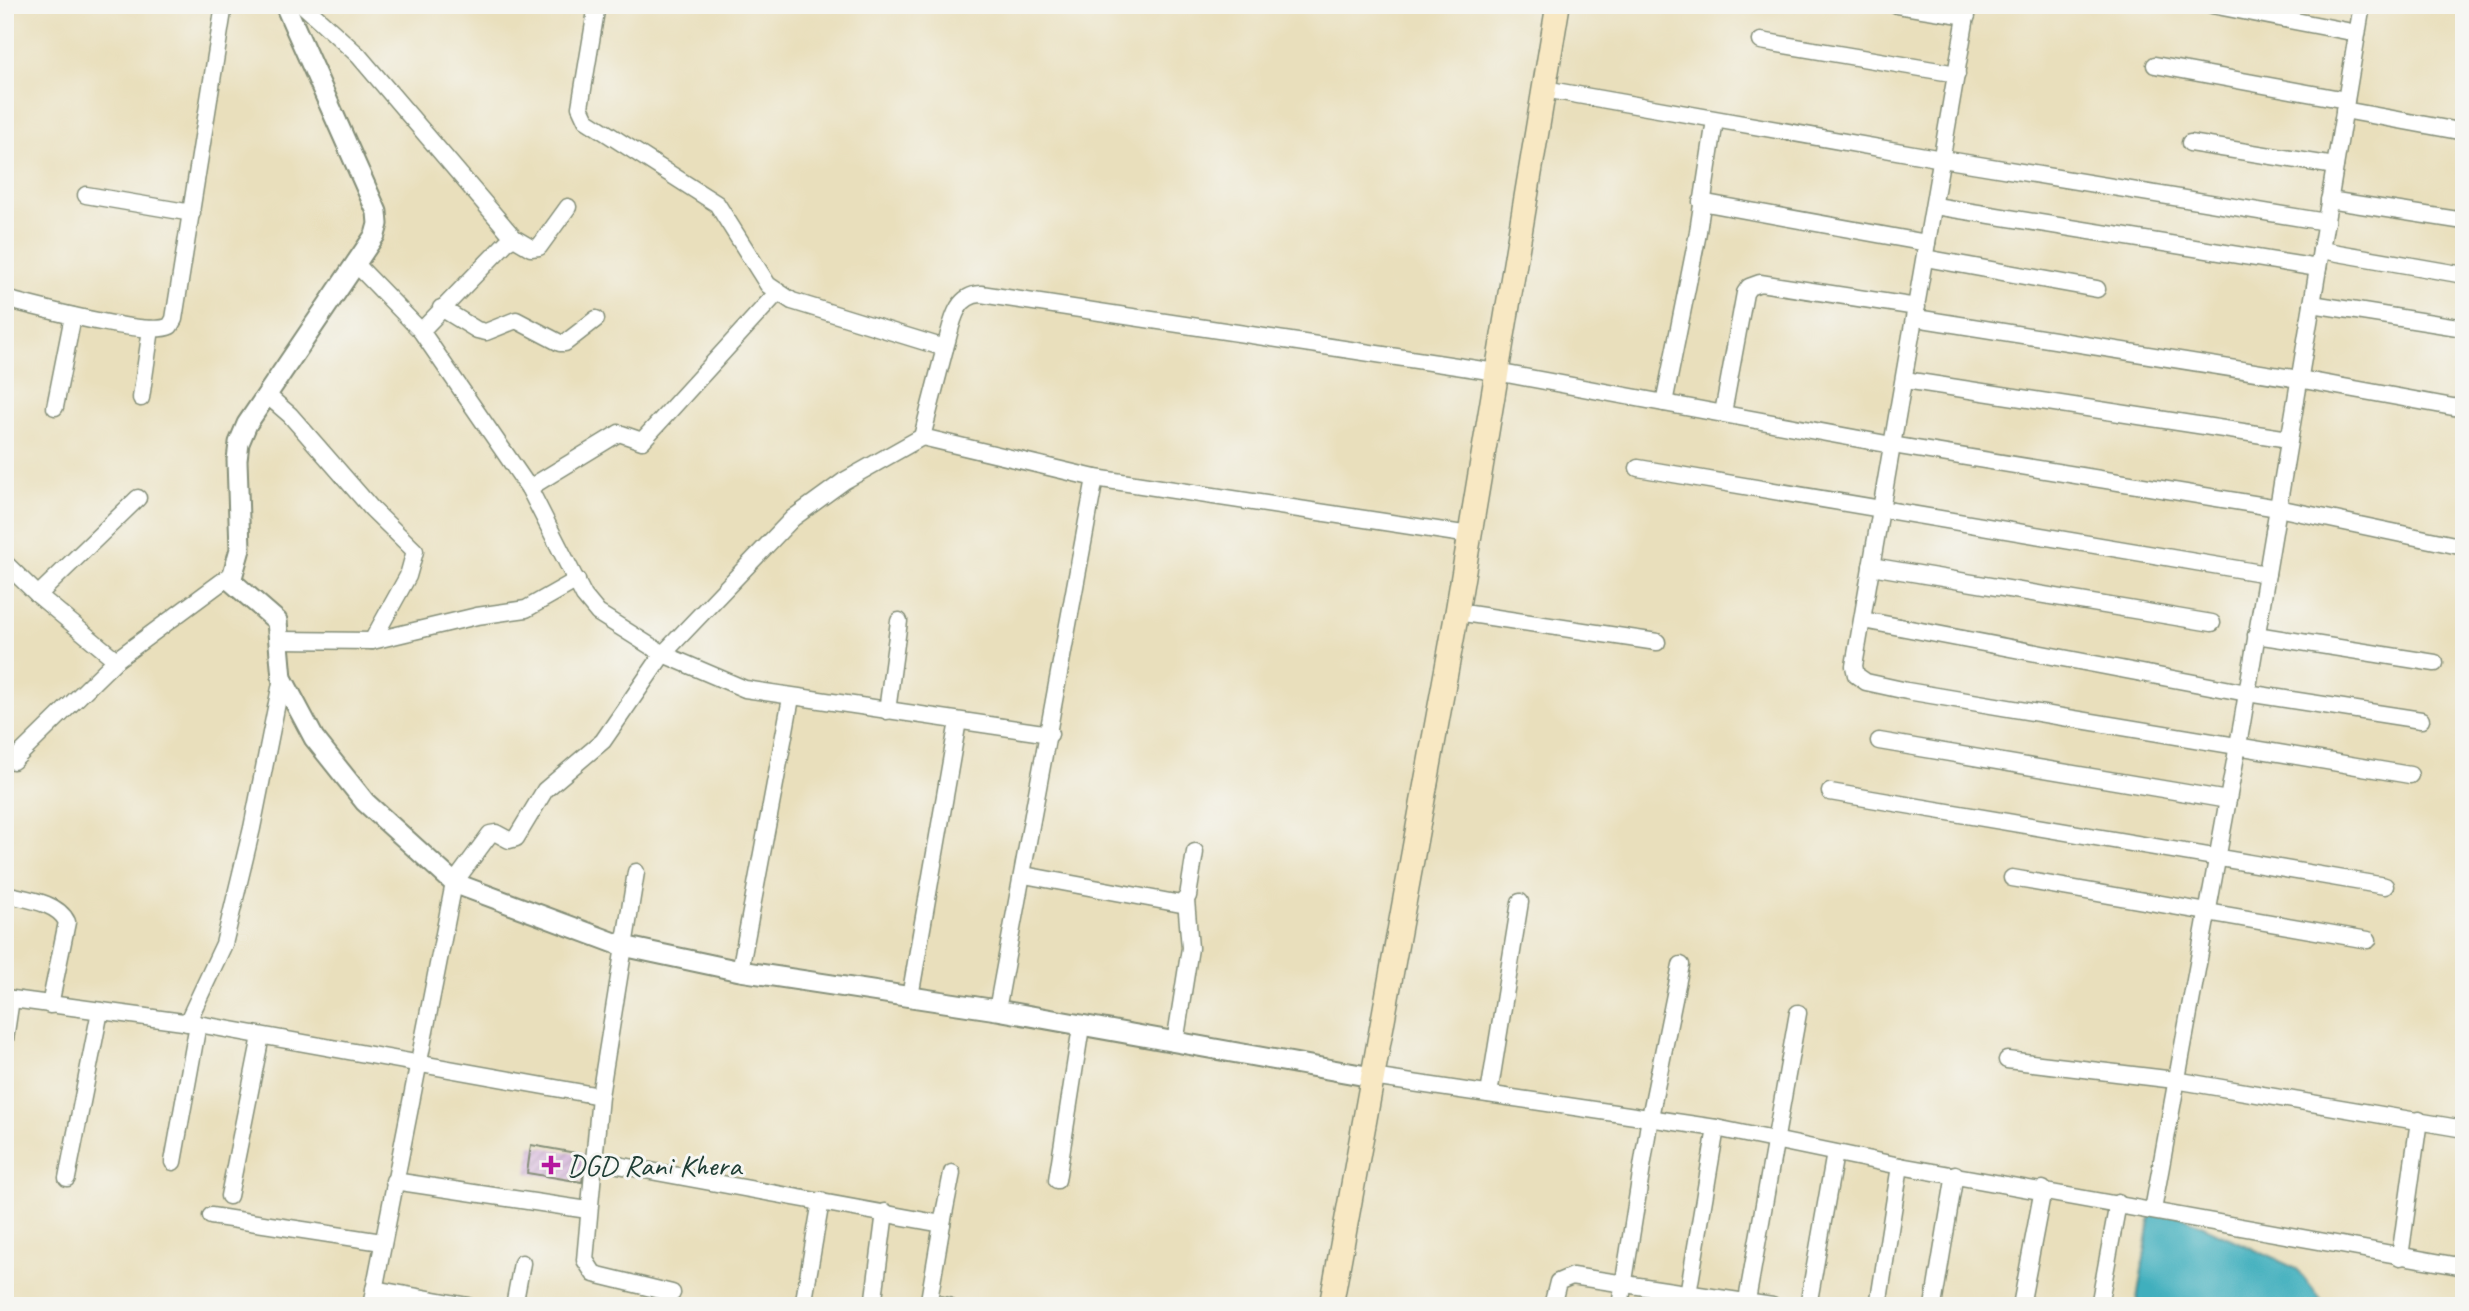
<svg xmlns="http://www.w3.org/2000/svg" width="2469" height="1311" font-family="Caveat,sans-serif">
<defs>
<pattern id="building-hatch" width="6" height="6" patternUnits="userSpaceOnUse" patternTransform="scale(1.75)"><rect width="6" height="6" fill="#d1acd8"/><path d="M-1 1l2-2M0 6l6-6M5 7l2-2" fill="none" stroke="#a98db0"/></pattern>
</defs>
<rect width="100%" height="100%" fill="#f6f6f2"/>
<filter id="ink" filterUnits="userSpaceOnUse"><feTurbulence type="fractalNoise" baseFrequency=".0143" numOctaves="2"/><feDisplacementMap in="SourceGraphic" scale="14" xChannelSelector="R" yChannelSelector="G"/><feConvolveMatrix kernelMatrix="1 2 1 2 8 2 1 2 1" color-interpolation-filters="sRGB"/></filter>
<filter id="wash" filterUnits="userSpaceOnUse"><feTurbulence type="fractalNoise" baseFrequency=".00686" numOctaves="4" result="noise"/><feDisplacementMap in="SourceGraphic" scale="28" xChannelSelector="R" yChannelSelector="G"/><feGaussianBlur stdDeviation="1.57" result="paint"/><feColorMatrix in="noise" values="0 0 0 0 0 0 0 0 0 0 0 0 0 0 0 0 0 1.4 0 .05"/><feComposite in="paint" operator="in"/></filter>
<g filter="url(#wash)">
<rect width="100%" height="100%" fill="#e9dfbc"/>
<!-- water -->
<path fill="#41afbd" stroke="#307678" stroke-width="2" d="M2153 1203 2297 1269 2326 1306H2136Z"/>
<g id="blocks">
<!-- building -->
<path fill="url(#building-hatch)" d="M531 1145 587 1155 582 1182 527 1173Z"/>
</g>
</g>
<g filter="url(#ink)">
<use href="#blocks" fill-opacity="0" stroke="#848e78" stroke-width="2"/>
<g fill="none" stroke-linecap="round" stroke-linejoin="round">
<defs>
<g id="minor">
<path d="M303 5 358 55 514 238"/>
<path d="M597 5 580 107 586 120 717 204 768 285 792 301 945 348 922 437 1095 478 997 1010"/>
<path d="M1897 5 1967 16"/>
<path d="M1968 5 1854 666 1856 675 1866 682 1907 691 2410 775"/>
<path d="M2212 5 2357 33"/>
<path d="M1761 41 1957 74"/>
<path d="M2155 65 2346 100"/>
<path d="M1544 89 1942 159 2326 222"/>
<path d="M2344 110 2464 132"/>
<path d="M2190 143 2335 166"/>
<path d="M86 195 192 213"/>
<path d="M2329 200 2464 221"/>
<path d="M1701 202 1927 243"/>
<path d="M1935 206 2318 268"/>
<path d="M2321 250 2464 275"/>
<path d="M1925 258 2097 289"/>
<path d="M355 263 421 331 529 488 584 596 598 613 663 654 745 689 1050 734"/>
<path d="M5 299C34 306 147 338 170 326L174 319 224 5"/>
<path d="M2312 304 2464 328"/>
<path d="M441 308 477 330 486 332 516 320 560 343H565L596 319"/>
<path d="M1916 318 2299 379 2464 409"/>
<path d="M421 331 506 243 514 238 531 248 539 247 568 207"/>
<path d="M945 348C952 326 954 295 981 294L1496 372 1892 445 2278 508 2464 547"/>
<path d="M1905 380 2289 439"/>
<path d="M268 396 290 415 372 509 415 551 408 576 372 641"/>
<path d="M141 398 151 329"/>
<path d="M1664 403 1697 238 1715 120"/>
<path d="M55 407 73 316"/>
<path d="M1723 413 1745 293 1749 287 1760 283 1917 307"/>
<path d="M1638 468 2267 574"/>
<path d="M1095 478 1470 535"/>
<path d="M529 488 619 433 642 441 777 293"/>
<path d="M5 563 38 595 116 660"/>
<path d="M1871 566 2212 623"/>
<path d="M38 595 138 498"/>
<path d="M1457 612 1657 642"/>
<path d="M1863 620 2247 693 2421 720"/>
<path d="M2256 635 2435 663"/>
<path d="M280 640 372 641 477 616 526 609 577 580"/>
<path d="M887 711 899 621"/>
<path d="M1879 741 2228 800"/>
<path d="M13 761 116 660 231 575"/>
<path d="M1830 792 2385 886"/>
<path d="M636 872 600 1096 585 1260 594 1274 672 1293"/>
<path d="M1024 875 1181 904 1188 896 1195 852"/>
<path d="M2012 878 2368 940"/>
<path d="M5 894C25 899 58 902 67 922L50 1005"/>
<path d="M740 971 791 698"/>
<path d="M910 997 958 721"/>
<path d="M5 998 198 1024 600 1096"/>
<path d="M187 1023 224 944 252 828 282 678"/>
<path d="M5 1039 11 999"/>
<path d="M1175 1043 1190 948 1186 900"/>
<path d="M2007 1060 2175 1080 2464 1129"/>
<path d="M1372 1077 1716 1128 1900 1166 2464 1267"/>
<path d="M1489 1094 1520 902"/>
<path d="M596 1161 942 1224 928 1306"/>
<path d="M173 1162 198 1024"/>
<path d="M67 1178 100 1011"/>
<path d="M1057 1180 1081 1027"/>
<path d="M394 1181 588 1210"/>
<path d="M229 1196 261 1036"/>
<path d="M2153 1210 2242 723 2362 5"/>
<path d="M211 1216 382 1242"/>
<path d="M942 1224 952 1173"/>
<path d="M2400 1257 2419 1120"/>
<path d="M374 1289 468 1306"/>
<path d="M928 1303 948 1306"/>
<path d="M371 1306 454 883 490 834 496 833 509 840 516 838 545 790 603 741 663 654 793 518 844 481 922 437"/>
<path d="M514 1306 522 1263"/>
<path d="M803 1306 821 1201"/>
<path d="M873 1306 885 1212"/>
<path d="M1552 1306 1558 1282 1572 1276 1772 1306"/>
<path d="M1620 1306 1650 1117 1681 965"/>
<path d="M1686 1306 1716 1128"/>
<path d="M1746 1306 1798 1013"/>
<path d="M1808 1306 1835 1153"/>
<path d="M1878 1306 1900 1166"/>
<path d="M1933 1306 1955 1174"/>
<path d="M2021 1306 2043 1189"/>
<path d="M2099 1306 2118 1203"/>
</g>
<path id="tertiary" d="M285 5 377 212 378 224 375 235 247 424 239 443 237 460 240 549 231 581 277 621 282 678 314 738 365 802 454 883 623 946 740 971 997 1010 1372 1077"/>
<path id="secondary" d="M1331 1306 1457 612 1558 5"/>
</defs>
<!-- minor casing -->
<use href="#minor" stroke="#848e78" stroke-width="19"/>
<!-- tertiary casing -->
<use href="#tertiary" stroke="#848e78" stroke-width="23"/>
<!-- secondary casing -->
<use href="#secondary" stroke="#848e78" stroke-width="26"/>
<!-- minor -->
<use href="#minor" stroke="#fff" stroke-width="16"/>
<!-- tertiary -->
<use href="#tertiary" stroke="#fff" stroke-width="19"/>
<!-- secondary -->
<use href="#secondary" stroke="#f8e8c3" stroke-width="23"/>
</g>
</g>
<!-- markers -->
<path fill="#b5179e" stroke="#f6f6f2" stroke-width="2.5" d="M547.5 1154.5h7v7h7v7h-7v7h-7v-7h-7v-7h7z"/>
<g text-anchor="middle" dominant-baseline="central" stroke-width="6" stroke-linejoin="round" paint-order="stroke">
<!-- poi labels -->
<g font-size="30" fill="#1f3d34" stroke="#f6f6f2" text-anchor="start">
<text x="567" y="1165">DGD Rani Khera</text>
</g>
</g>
<!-- margin -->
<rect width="2469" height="1311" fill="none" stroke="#f6f6f2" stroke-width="28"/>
</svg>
